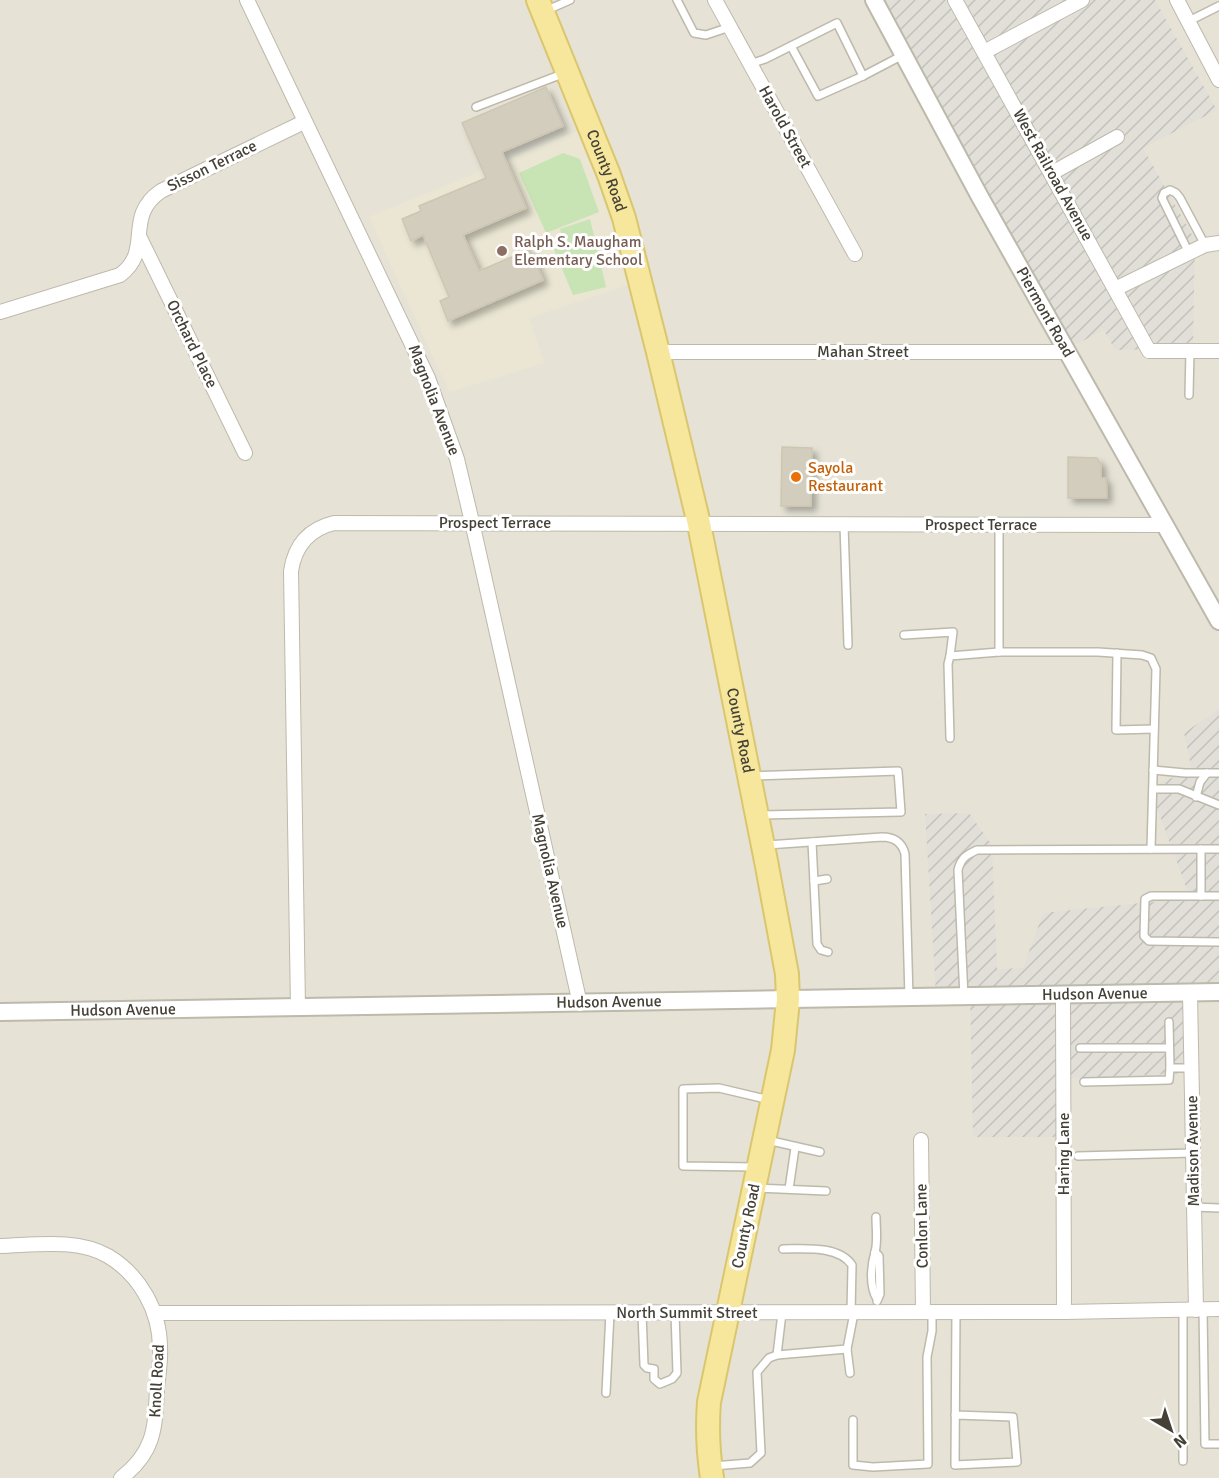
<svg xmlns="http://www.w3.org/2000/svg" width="1219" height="1478" font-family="Signika,sans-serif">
<defs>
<pattern id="industrial-furrows" width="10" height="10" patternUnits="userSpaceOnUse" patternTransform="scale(1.5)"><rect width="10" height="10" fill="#e2dfd9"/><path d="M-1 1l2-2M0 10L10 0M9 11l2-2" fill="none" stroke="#c3c1bb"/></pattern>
<filter id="shadow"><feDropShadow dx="5" dy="5" stdDeviation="3" flood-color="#0004"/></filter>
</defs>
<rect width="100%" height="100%" fill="#f2f0e8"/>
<!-- residential -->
<rect fill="#e6e3d6" x="0" y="0" width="1219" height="1478"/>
<!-- industrial -->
<g fill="url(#industrial-furrows)">
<path d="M877 0H1155L1217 110 1143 148 1195 240 1193 349 1115 350 1104 330 1065 350Z"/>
<path d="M1219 709V992L1187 993 1190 1073 1064 1079 1062 1137H973L970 994 936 995 925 814 969 813 992 845 997 969 1023 968 1043 913 1190 898 1149 786 1192 771 1184 733Z"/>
</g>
<!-- education -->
<path fill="#eae6d3" d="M577 131 608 208 628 285 529 318 544 363 449 392 369 217Z"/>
<!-- green -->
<g fill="#c8e3b4">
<path d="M563 153 580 159 599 212 546 233 519 173Z"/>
<path d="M590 219 606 287 573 295 551 242 562 238 560 229Z"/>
</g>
<!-- building -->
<g fill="#d3cdbe" stroke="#cdc6b2" stroke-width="1.5" filter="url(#shadow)">
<path d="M546 87 563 126 502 152 526 208 463 235 479 271 530 249 543 280 448 321 440 301 449 297 423 235 411 241 402 219 421 211 419 206 486 178 462 123Z"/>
<path d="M782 447 812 448 811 506H781Z"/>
<path d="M1068 457 1097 458 1101 465V478H1106L1107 498H1068Z"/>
</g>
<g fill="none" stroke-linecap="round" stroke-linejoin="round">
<defs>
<g id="service">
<path d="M677 0 694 33 706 35 730 27"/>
<path d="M545 11 570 0"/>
<path d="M1189 21 1219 6"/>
<path d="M791 46 818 96 863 76"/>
<path d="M750 64 765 59 837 23 863 76 903 55"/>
<path d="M476 107 565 73"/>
<path d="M1189 253 1162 198 1164 193 1170 190 1176 193 1180 198 1205 245"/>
<path d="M1189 395 1190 351"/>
<path d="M844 525 848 645"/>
<path d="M999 525V652H1098L1142 655 1151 658 1156 669 1151 849"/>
<path d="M904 635 953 632 950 656"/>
<path d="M1117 653 1116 730 1154 729"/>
<path d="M950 738 948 664 950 656 999 652"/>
<path d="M1153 770 1185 773H1219"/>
<path d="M751 776 898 771 901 812 760 815"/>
<path d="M1153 789H1179L1219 805"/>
<path d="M1196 797 1200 782 1207 773"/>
<path d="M812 842 817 944 821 950 828 952"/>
<path d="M767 845 882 837C894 837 902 842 905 854L909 998"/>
<path d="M814 881 827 879"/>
<path d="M1201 896V849"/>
<path d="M1219 896H1151L1145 899 1144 936 1149 941 1219 942"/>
<path d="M964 997 958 870C961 858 966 855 977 850L1219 849"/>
<path d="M1169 1022 1170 1068H1191"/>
<path d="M1080 1048H1169"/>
<path d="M1084 1082 1169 1080 1170 1068"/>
<path d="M767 1140 820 1152"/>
<path d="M1078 1156 1193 1153"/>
<path d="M756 1167 683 1166V1089L719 1088 770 1100"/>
<path d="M756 1188 826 1191"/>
<path d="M789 1189 795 1148"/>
<path d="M1194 1207 1219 1208"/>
<path d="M876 1217C876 1228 878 1242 875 1252 871 1266 869 1286 877 1299"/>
<path d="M783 1249C804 1249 838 1245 852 1265L851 1313"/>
<path d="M875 1252 879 1256 880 1294 877 1301"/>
<path d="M1203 1309 1205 1444H1219"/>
<path d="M1183 1310V1461"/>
<path d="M642 1313 644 1365 647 1368 654 1369V1379L660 1384 672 1379 677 1373 675 1313"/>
<path d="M782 1313 777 1355 847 1349 854 1313"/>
<path d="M847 1349 850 1373"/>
<path d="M606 1393 610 1313"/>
<path d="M955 1415 1013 1417 1017 1462 955 1465 956 1312"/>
<path d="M853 1420V1465L873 1467 928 1464 927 1357 932 1331V1312"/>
<path d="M713 1466 750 1463 761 1453 757 1372 769 1358 777 1355"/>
</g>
<g id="minor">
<path d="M247 0 428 378 457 459 472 522 580 1004"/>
<path d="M715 0 855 254"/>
<path d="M955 0 1149 351H1219"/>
<path d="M1177 0 1219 80"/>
<path d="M984 52 1082 0"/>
<path d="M1052 173 1117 137"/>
<path d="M139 236 245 453"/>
<path d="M1115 289 1205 245 1219 243"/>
<path d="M0 312 120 275C154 250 123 217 161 191L304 122"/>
<path d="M658 352H1067"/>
<path d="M1190 993 1196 1310"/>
<path d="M1063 995 1064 1312"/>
<path d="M298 1008 291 571C295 545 309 529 334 523L1164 525"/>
<path d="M921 1140 923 1312"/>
<path d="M0 1246C35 1245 77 1238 108 1256 140 1275 160 1311 160 1348 161 1361 158 1376 157 1389 155 1428 155 1452 121 1478"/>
<path d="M154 1313 1064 1312 1219 1309"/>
</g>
<g id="tertiary">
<path id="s1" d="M874 0 980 197 1219 621"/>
<path id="s2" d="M0 1012 1219 992"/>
</g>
<g id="primary">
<path id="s3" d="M538 0 609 175 624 218 658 352 699 524 766 861 787 974 788 1000 783 1050 709 1402C707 1428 708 1452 712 1478"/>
</g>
</defs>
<!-- service casing -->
<use href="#service" stroke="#bdb9ab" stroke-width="10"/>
<!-- minor casing -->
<use href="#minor" stroke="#bdb9ab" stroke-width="16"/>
<!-- tertiary casing -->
<use href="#tertiary" stroke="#bdb9ab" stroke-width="20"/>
<!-- primary casing -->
<use href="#primary" stroke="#dac66e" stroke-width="26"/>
<!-- service -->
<use href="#service" stroke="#fff" stroke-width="7"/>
<!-- minor -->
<use href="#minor" stroke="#fff" stroke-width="14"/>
<!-- tertiary -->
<use href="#tertiary" stroke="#fff" stroke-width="16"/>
<!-- primary -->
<use href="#primary" stroke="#f6e79d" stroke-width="22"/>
</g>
<!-- markers -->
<circle fill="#8d6e63" stroke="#fff" stroke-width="2" cx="502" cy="251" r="6"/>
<circle fill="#e8710a" stroke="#fff" stroke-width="2" cx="796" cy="477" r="6"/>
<g text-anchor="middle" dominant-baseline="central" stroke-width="6" stroke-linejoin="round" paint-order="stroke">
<!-- street labels -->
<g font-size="16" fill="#454137" stroke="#fff">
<text transform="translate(785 127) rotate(61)">Harold Street</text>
<text transform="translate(212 166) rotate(-26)">Sisson Terrace</text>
<text stroke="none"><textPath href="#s3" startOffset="184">County Road</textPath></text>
<text transform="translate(1053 175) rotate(61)">West Railroad Avenue</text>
<text stroke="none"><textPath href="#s1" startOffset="356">Piermont Road</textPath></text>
<text transform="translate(192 344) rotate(64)">Orchard Place</text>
<text x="863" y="352">Mahan Street</text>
<text transform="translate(434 400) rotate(69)">Magnolia Avenue</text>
<text x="495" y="523">Prospect Terrace</text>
<text x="981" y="525">Prospect Terrace</text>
<text stroke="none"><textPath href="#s3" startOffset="760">County Road</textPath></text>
<text transform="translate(550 871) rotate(77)">Magnolia Avenue</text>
<text stroke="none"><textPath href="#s2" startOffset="1095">Hudson Avenue</textPath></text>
<text stroke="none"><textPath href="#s2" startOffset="609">Hudson Avenue</textPath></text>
<text stroke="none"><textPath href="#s2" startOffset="123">Hudson Avenue</textPath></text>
<text transform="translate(1193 1151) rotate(-91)">Madison Avenue</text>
<text transform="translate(1064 1154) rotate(-90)">Haring Lane</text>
<text transform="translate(746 1226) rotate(-78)">County Road</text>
<text transform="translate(922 1226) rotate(-91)">Conlon Lane</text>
<text x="687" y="1313">North Summit Street</text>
<text transform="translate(157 1381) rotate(-87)">Knoll Road</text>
</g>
<!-- education labels -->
<g font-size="16" fill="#785e54" stroke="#fff" text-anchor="start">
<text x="514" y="242">Ralph S. Maugham<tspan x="514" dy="18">Elementary School</tspan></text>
</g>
<!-- food labels -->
<g font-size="16" fill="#c56008" stroke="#fff" text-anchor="start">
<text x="808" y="468">Sayola<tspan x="808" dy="18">Restaurant</tspan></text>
</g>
</g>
<!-- north arrow -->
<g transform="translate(1171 1430) rotate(141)" stroke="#ffffff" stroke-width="4.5" paint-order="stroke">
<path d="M0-4.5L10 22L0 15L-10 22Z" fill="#454137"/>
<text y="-9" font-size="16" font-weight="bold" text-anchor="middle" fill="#454137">N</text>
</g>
</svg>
